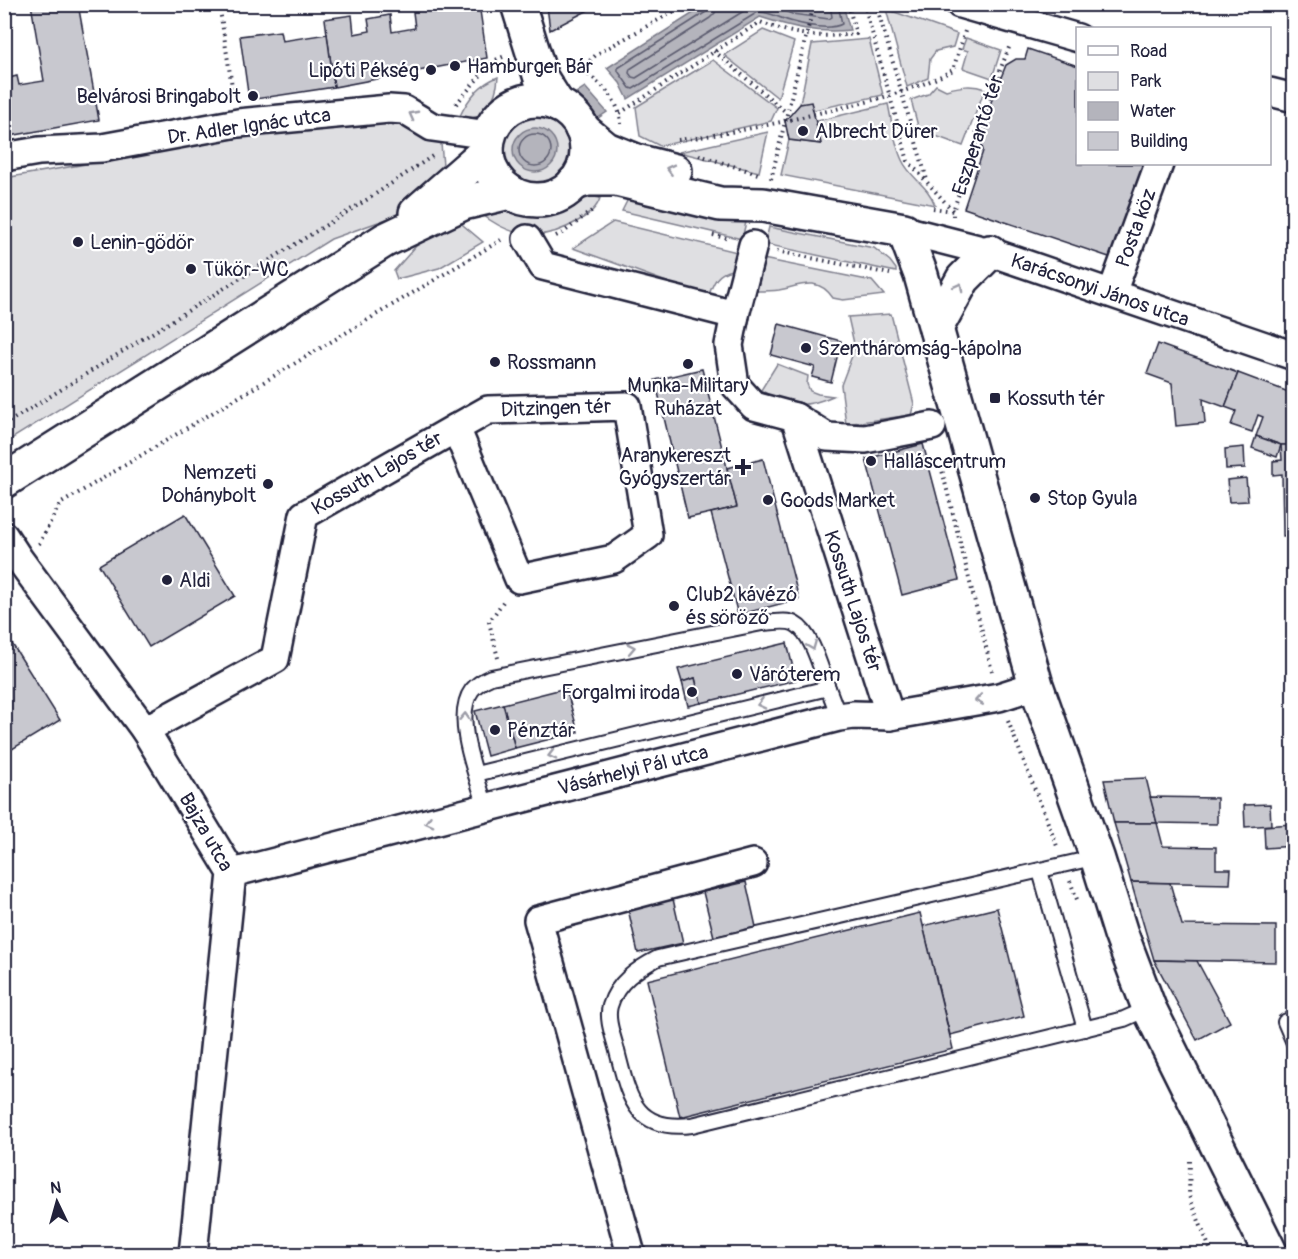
<svg xmlns="http://www.w3.org/2000/svg" width="1298" height="1259" font-family="Pangolin,sans-serif">
<rect width="100%" height="100%" fill="#fff"/>
<filter id="ink" filterUnits="userSpaceOnUse"><feTurbulence type="fractalNoise" baseFrequency=".0167" numOctaves="2"/><feDisplacementMap in="SourceGraphic" scale="12" xChannelSelector="R" yChannelSelector="G"/><feConvolveMatrix kernelMatrix="1 2 1 2 8 2 1 2 1" color-interpolation-filters="sRGB"/></filter>
<g filter="url(#ink)">
<!-- green -->
<g fill="#dfdfe2" stroke="#80808e" stroke-width="1.5">
<path d="M886 9 957 34 953 47 936 51 930 59 928 78 907 87Z"/>
<path d="M763 30 794 42 778 98 724 55Z"/>
<path d="M966 38 1001 50 992 78 963 68 968 51 962 49Z"/>
<path d="M869 39 883 95 814 110 811 103 800 104 812 44Z"/>
<path d="M713 60 777 108 771 121 660 146 640 136 636 107Z"/>
<path d="M498 77C497 97 484 124 459 118 467 100 479 84 498 77Z"/>
<path d="M936 85 946 90C960 86 972 84 985 89L963 146 919 130 911 100 928 94Z"/>
<path d="M888 104C892 122 894 143 902 160 910 178 928 185 935 205L781 175 789 140 821 144 817 121Z"/>
<circle cx="536" cy="150" r="37"/>
<path d="M382 113 440 133 444 176 395 216 331 239 5 443V178Z"/>
<path d="M768 132 759 172 679 152Z"/>
<path d="M630 195 746 222 742 239 622 211Z"/>
<path d="M588 196 600 198C597 209 587 216 578 221 542 243 512 238 480 213 486 211 492 209 498 209 511 211 522 217 536 216 556 214 570 202 588 196Z"/>
<path d="M457 220 483 242 439 268 397 279 394 271 416 246Z"/>
<path d="M613 222 737 252 732 270C716 273 713 284 708 297L573 248Z"/>
<path d="M769 227 874 248 890 261 896 269V272L765 244Z"/>
<path d="M763 259 872 281 884 295 843 300 833 298C817 275 800 286 779 290 772 291 763 291 755 291Z"/>
<path d="M891 314 914 404 911 415 846 424 841 385 855 348 848 317Z"/>
<path d="M777 364 808 376 807 384 810 391 818 394 833 396C804 409 786 407 761 390Z"/>
</g>
<!-- water -->
<g fill="#b4b4bc" stroke="#7a7a88" stroke-width="1.5">
<path d="M706 5H843L850 30C818 34 791 27 760 17L628 99 620 83 607 68Z"/>
<path d="M585 87 607 112 595 120 573 95Z"/>
<circle cx="535" cy="150" r="22"/>
</g>
<g fill="none" stroke-linecap="round" stroke-linejoin="round">
<!-- shore -->
<g stroke="#5c5c6f" stroke-width="1.5">
<path d="M709 4 706 12 618 68V71L630 88 633 89 758 12C768 11 779 18 790 21 804 25 828 31 842 24L838 4"/>
<path d="M716 4 715 13 710 18 630 69 629 73 632 77 636 78 755 4"/>
<path d="M766 4 792 14 829 19 832 17 830 4"/>
<circle cx="535" cy="150" r="16"/>
</g>
</g>
<!-- building -->
<g fill="#c8c8cf" stroke="#22223b" stroke-width="1.5">
<path d="M31 4H78L99 120 4 137V73L5 79 17 76 19 85 44 81Z"/>
<path d="M412 4H479L487 58 334 87 325 19 352 15 354 34 370 31 368 19 390 15 392 32 415 28Z"/>
<path d="M551 4H600L550 30 547 6Z"/>
<path d="M280 31 282 41 327 34 334 87 249 100 240 36Z"/>
<path d="M1028 49 1078 66V164H1145L1112 258 964 208 983 151 980 136 981 127 1006 65 1016 59H1025Z"/>
<path d="M811 102 821 144 789 140 785 121 800 104Z"/>
<path d="M779 324 841 341 831 382 812 377 815 367 771 355Z"/>
<path d="M1158 344 1238 373 1225 407 1203 399 1205 423 1176 426 1172 383 1147 374Z"/>
<path d="M702 369 737 507 688 518 655 380Z"/>
<path d="M1238 373 1294 394V445H1281L1256 436 1263 417 1258 415 1252 432 1231 425 1236 411 1225 407Z"/>
<path d="M1256 436 1281 445 1277 457 1252 448Z"/>
<path d="M923 444 959 580 902 595 866 459Z"/>
<path d="M1281 445H1294V535L1283 536 1282 474 1273 475V461L1282 460Z"/>
<path d="M1244 447 1245 468 1226 469 1225 449Z"/>
<path d="M763 459 799 599 738 615 711 513 737 507 727 468Z"/>
<path d="M1246 478 1248 501 1229 502 1227 480Z"/>
<path d="M185 514 235 596 149 647 99 565Z"/>
<path d="M4 631 60 720 4 754Z"/>
<path d="M787 643 796 680 701 703 695 678 682 682 678 669Z"/>
<path d="M695 678 701 703 688 706 682 682Z"/>
<path d="M566 688 578 732 515 748 503 704Z"/>
<path d="M503 704 515 748 487 756 475 711Z"/>
<path d="M1146 778 1157 823H1114L1104 780Z"/>
<path d="M1150 797 1217 798V824L1157 823Z"/>
<path d="M1270 804 1271 825 1245 827 1244 805Z"/>
<path d="M1114 823H1157L1163 846 1216 847V869H1231L1230 884 1131 882Z"/>
<path d="M1292 824 1294 846 1265 848 1264 826Z"/>
<path d="M746 882 756 927 714 937 703 892Z"/>
<path d="M1131 882 1170 883 1182 925 1276 926V962L1154 960Z"/>
<path d="M673 899 683 943 638 953 628 909Z"/>
<path d="M997 908 1024 1016 950 1035 923 926Z"/>
<path d="M920 913 953 1049 680 1117 647 980Z"/>
<path d="M1154 960 1197 961 1230 1022 1197 1040Z"/>
</g>
<g fill="none" stroke-linecap="round" stroke-linejoin="round">
<defs>
<g id="lane">
<path d="M476 774 828 688 839 717"/>
<path d="M486 807C477 777 452 717 472 690 477 684 484 680 491 677L762 623C772 623 786 619 795 624 812 633 821 670 828 688"/>
<path d="M1097 857 658 958C637 969 617 982 610 1006 606 1020 614 1038 617 1051 629 1097 634 1132 692 1125L1124 1019 1149 1008"/>
<path d="M1040 871 1085 1029"/>
<path d="M1294 1018 1285 1022 1294 1043"/>
</g>
<g id="street">
<path d="M960 4 1078 38"/>
<path d="M1270 92 1294 98"/>
<path d="M4 157 39 151 102 148 238 123 389 109 404 110 432 127 489 135"/>
<path d="M904 230 990 252 1294 356"/>
<path d="M527 239 543 266 735 315"/>
<path d="M753 245 735 315 729 345 735 385 754 406 795 417 827 437 865 439 932 426"/>
<path d="M1112 293 1159 164"/>
<path d="M627 406 648 535 614 559 519 579 456 428 488 410Z"/>
<path d="M795 417 890 716"/>
<path d="M4 536 19 559 145 730 232 873 193 1254"/>
<path d="M145 730 275 659 304 515 456 428"/>
<path d="M232 873 839 717 854 715 890 716 999 697 1036 685"/>
<path d="M631 1254 538 920 753 863"/>
</g>
<g id="secondary">
<path d="M518 4 541 78 558 105"/>
<circle cx="537" cy="150" r="50"/>
<path d="M582 129 606 149 636 161 675 171"/>
<path d="M574 183 588 179H616L720 204 763 205 904 230 921 275 1036 685 1097 857 1121 934 1149 1008 1271 1254"/>
<path d="M416 213 487 151"/>
<path d="M936 328 963 279 990 252"/>
<path d="M4 481 385 240 463 203 510 192"/>
</g>
</defs>
<!-- lane casing -->
<use href="#lane" stroke="#22223b" stroke-width="18"/>
<!-- street casing -->
<use href="#street" stroke="#22223b" stroke-width="32"/>
<!-- secondary casing -->
<use href="#secondary" stroke="#22223b" stroke-width="38"/>
<!-- path -->
<g stroke="#22223b" stroke-width="4" stroke-dasharray="1.5 4.5" stroke-linecap="butt">
<path d="M219 4 234 99"/>
<path d="M864 4 908 161 953 211V216"/>
<path d="M876 4 927 180"/>
<path d="M714 51 787 113"/>
<path d="M567 64C592 72 620 97 621 124"/>
<path d="M581 69 597 54 687 4"/>
<path d="M456 104 493 61 505 56"/>
<path d="M620 113 760 22C796 36 818 38 856 34L848 4"/>
<path d="M678 140C727 134 775 124 823 112 868 102 912 92 953 70L965 31"/>
<path d="M699 155 758 174"/>
<path d="M771 179 814 4"/>
<path d="M933 208 953 211 976 143 977 129 1010 45"/>
<path d="M713 235 729 239"/>
<path d="M556 236 564 232 594 209"/>
<path d="M777 251 890 274"/>
<path d="M4 425 368 199 434 155"/>
<path d="M941 466 992 671"/>
<path d="M39 544 60 504 501 240"/>
<path d="M498 658 489 622 505 599"/>
<path d="M1008 721 1057 846"/>
<path d="M1070 881 1078 902"/>
<path d="M1190 1161 1189 1196 1212 1254"/>
</g>
<!-- lane -->
<use href="#lane" stroke="#fff" stroke-width="14"/>
<!-- street -->
<use href="#street" stroke="#fff" stroke-width="27"/>
<!-- secondary -->
<use href="#secondary" stroke="#fff" stroke-width="33"/>
</g>
<!-- one-way arrows -->
<defs><path id="oneway-chevron" d="M-2-3.5L2.5 0L-2 3.5" fill="none" stroke-width="1.6" stroke-linecap="round" stroke-linejoin="round" transform="scale(1.5)"/></defs>
<g stroke="#9c9ca7">
<use href="#oneway-chevron" transform="translate(413 115) rotate(-152)"/>
<use href="#oneway-chevron" transform="translate(670 169) rotate(-166)"/>
<use href="#oneway-chevron" transform="translate(959 287) rotate(-61)"/>
<use href="#oneway-chevron" transform="translate(812 646) rotate(68)"/>
<use href="#oneway-chevron" transform="translate(631 648) rotate(-11)"/>
<use href="#oneway-chevron" transform="translate(979 700) rotate(170)"/>
<use href="#oneway-chevron" transform="translate(761 704) rotate(166)"/>
<use href="#oneway-chevron" transform="translate(465 717) rotate(-88)"/>
<use href="#oneway-chevron" transform="translate(552 755) rotate(166)"/>
<use href="#oneway-chevron" transform="translate(429 822) rotate(165)"/>
</g>
</g>
<!-- markers -->
<g fill="#22223b" stroke="#fff" stroke-width="2">
<circle cx="455" cy="66" r="6"/>
<circle cx="431" cy="70" r="6"/>
<circle cx="253" cy="96" r="6"/>
<circle cx="803" cy="131" r="6"/>
<circle cx="78" cy="242" r="6"/>
<circle cx="191" cy="269" r="6"/>
<circle cx="806" cy="348" r="6"/>
<circle cx="495" cy="362" r="6"/>
<circle cx="688" cy="364" r="6"/>
<rect x="989" y="392" width="12" height="12" rx="3"/>
<circle cx="871" cy="461" r="6"/>
<path d="M740 458h6v6h6v6h-6v6h-6v-6h-6v-6h6z"/>
<circle cx="268" cy="484" r="6"/>
<circle cx="1035" cy="498" r="6"/>
<circle cx="768" cy="500" r="6"/>
<circle cx="167" cy="580" r="6"/>
<circle cx="674" cy="606" r="6"/>
<circle cx="737" cy="674" r="6"/>
<circle cx="692" cy="692" r="6"/>
<circle cx="495" cy="730" r="6"/>
</g>
<g text-anchor="middle" dominant-baseline="central" stroke-width="4.5" stroke-linejoin="round" paint-order="stroke">
<!-- poi labels -->
<g font-size="20" fill="#22223b" stroke="#fff" text-anchor="start">
<text x="467" y="66">Hamburger Bár</text>
<text x="419" y="70" text-anchor="end">Lipóti Pékség</text>
<text x="241" y="96" text-anchor="end">Belvárosi Bringabolt</text>
<text x="815" y="131">Albrecht Dürer</text>
<text x="90" y="242">Lenin-gödör</text>
<text x="203" y="269">Tükör-WC</text>
<text x="818" y="348">Szentháromság-kápolna</text>
<text x="507" y="362">Rossmann</text>
<text x="688" y="385" text-anchor="middle">Munka-Military<tspan x="688" dy="23">Ruházat</tspan></text>
<text x="1007" y="398">Kossuth tér</text>
<text x="731" y="455" text-anchor="end">Aranykereszt<tspan x="731" dy="23">Gyógyszertár</tspan></text>
<text x="883" y="461">Halláscentrum</text>
<text x="256" y="472" text-anchor="end">Nemzeti<tspan x="256" dy="23">Dohánybolt</tspan></text>
<text x="1047" y="498">Stop Gyula</text>
<text x="780" y="500">Goods Market</text>
<text x="179" y="580">Aldi</text>
<text x="686" y="594">Club2 kávézó<tspan x="686" dy="23">és söröző</tspan></text>
<text x="749" y="674">Váróterem</text>
<text x="680" y="692" text-anchor="end">Forgalmi iroda</text>
<text x="507" y="730">Pénztár</text>
</g>
<!-- street labels -->
<g font-size="20" fill="#22223b" stroke="#fff">
<text transform="translate(249 126) rotate(-8)">Dr. Adler Ignác utca</text>
<text transform="translate(978 135) rotate(-72)">Eszperantó tér</text>
<text transform="translate(1136 228) rotate(-70)">Posta köz</text>
<text transform="translate(1100 290) rotate(19)">Karácsonyi János utca</text>
<text transform="translate(556 408) rotate(-2)">Ditzingen tér</text>
<text transform="translate(377 473) rotate(-30)">Kossuth Lajos tér</text>
<text transform="translate(853 601) rotate(72)">Kossuth Lajos tér</text>
<text transform="translate(633 770) rotate(-14)">Vásárhelyi Pál utca</text>
<text transform="translate(206 832) rotate(60)">Bajza utca</text>
</g>
</g>
<!-- margin -->
<rect width="1298" height="1259" fill="none" stroke="#fff" stroke-width="24"/>
<rect x="12" y="12" width="1274" height="1235" fill="none" stroke="#22223b" stroke-width="2" filter="url(#ink)"/>
<!-- legend -->
<rect x="1076" y="27" width="195" height="138" fill="#ffffff" stroke="#a7a7b1" stroke-width="1.5"/>
<rect x="1088" y="46" width="30" height="9" fill="#ffffff" stroke="#a7a7b1" stroke-width="1.5"/>
<text x="1130" y="57" font-size="18" fill="#22223b">Road</text>
<rect x="1088" y="72" width="30" height="18" fill="#dfdfe2" stroke="#a7a7b1" stroke-width="1.5"/>
<text x="1130" y="87" font-size="18" fill="#22223b">Park</text>
<rect x="1088" y="102" width="30" height="18" fill="#b4b4bc" stroke="#a7a7b1" stroke-width="1.5"/>
<text x="1130" y="117" font-size="18" fill="#22223b">Water</text>
<rect x="1088" y="132" width="30" height="18" fill="#c8c8cf" stroke="#a7a7b1" stroke-width="1.5"/>
<text x="1130" y="147" font-size="18" fill="#22223b">Building</text>
<!-- north arrow -->
<g transform="translate(57 1202) rotate(355)" stroke="#ffffff" stroke-width="4.5" paint-order="stroke">
<path d="M0-4.5L10 22L0 15L-10 22Z" fill="#22223b"/>
<text y="-9" font-size="16" font-weight="bold" text-anchor="middle" fill="#22223b">N</text>
</g>
</svg>
